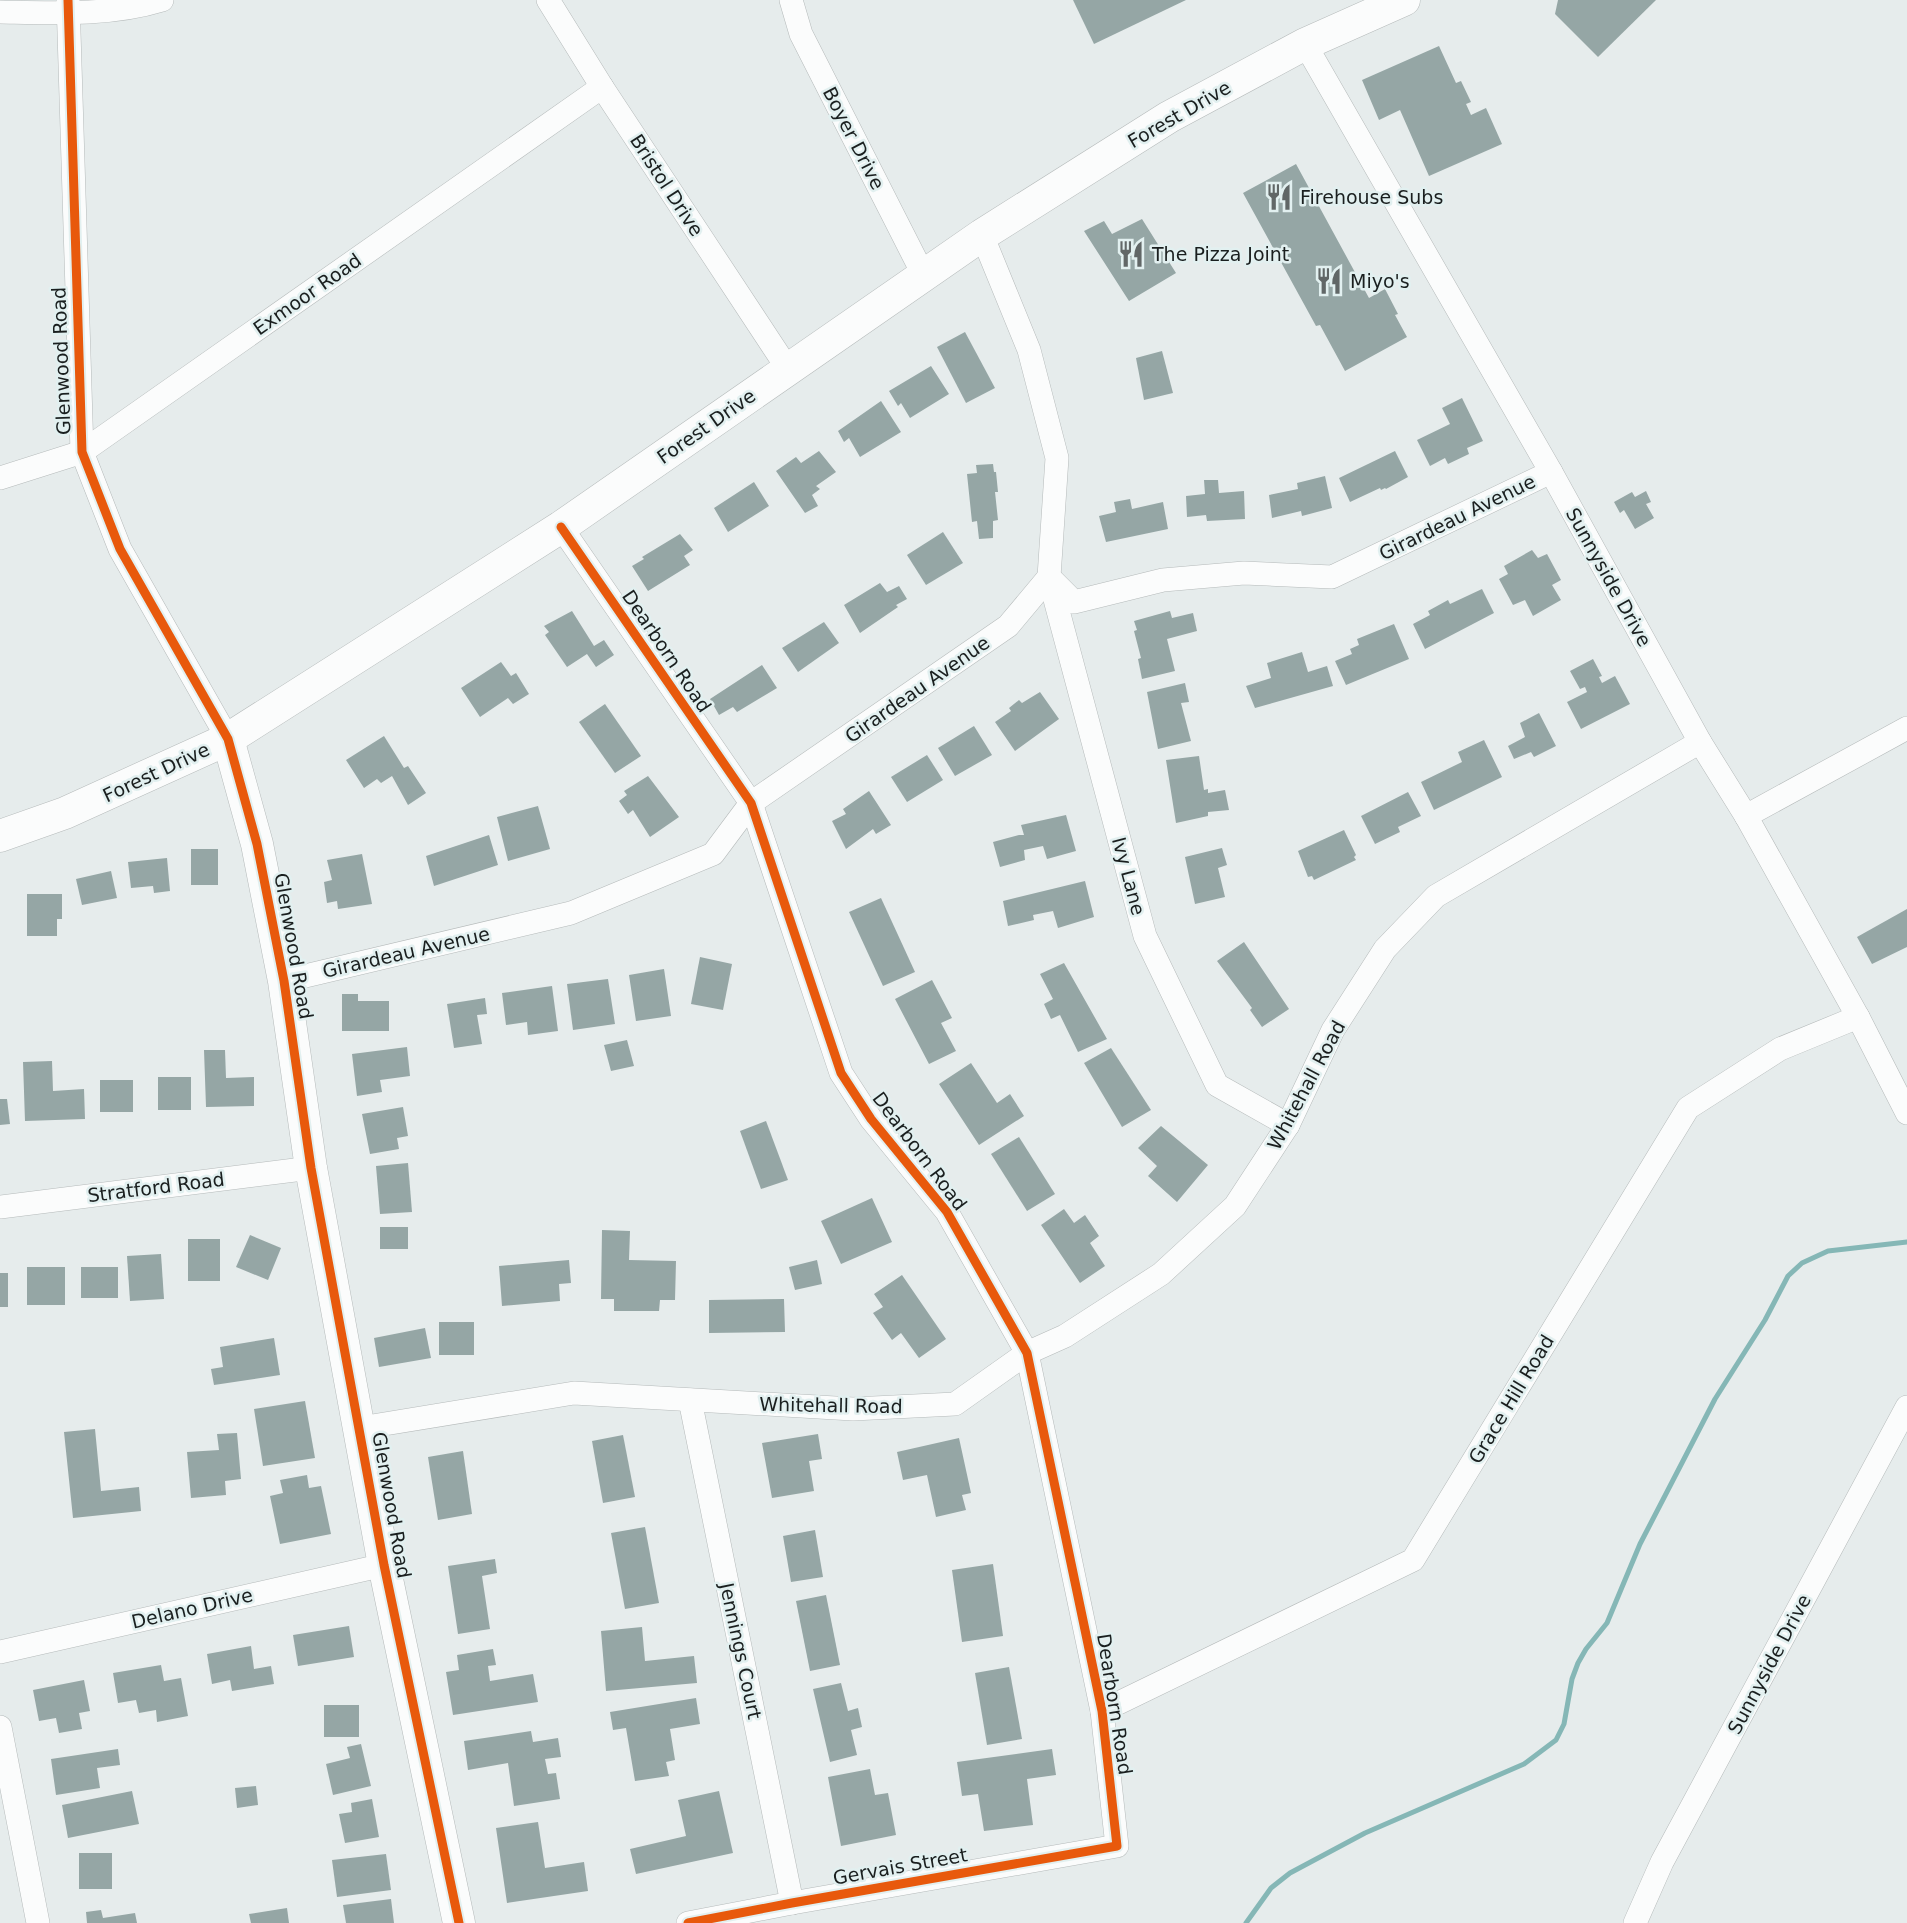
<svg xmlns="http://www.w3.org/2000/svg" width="1907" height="1923" font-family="'DejaVu Sans',sans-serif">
<rect width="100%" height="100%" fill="#e6ecec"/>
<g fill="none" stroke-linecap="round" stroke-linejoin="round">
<!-- stream -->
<path stroke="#85b7b6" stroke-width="5" d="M1246 1923 1271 1888 1290 1873 1365 1833 1524 1764 1556 1740 1564 1724 1572 1679 1578 1663 1586 1649 1607 1623 1640 1544 1715 1399 1765 1320 1788 1276 1802 1263 1828 1251 1907 1242"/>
</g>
<!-- building -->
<g fill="#95a6a5">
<path d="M1073 0H1186L1094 44Z"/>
<path d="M1558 0H1656L1598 57 1555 14Z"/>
<path d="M1439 46 1456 83 1461 81 1471 102 1466 104 1471 115 1486 108 1502 144 1429 176 1400 110 1379 120 1362 80Z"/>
<path d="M1296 164 1369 298 1385 289 1398 314 1395 315 1407 337 1345 371 1320 325 1316 326 1243 193Z"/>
<path d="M1142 219 1176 273 1129 301 1084 231 1104 221 1112 234Z"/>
<path d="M965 332 995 388 966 403 937 347Z"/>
<path d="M1162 351 1173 393 1144 400 1136 358Z"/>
<path d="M931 366 949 394 910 418 901 403 898 406 889 391Z"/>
<path d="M1462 398 1483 441 1467 448 1469 454 1448 464 1445 458 1430 466 1417 440 1450 424 1442 408Z"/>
<path d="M881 401 901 432 860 457 849 438 844 442 838 431Z"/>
<path d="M819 451 836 472 816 486 820 489 812 495 818 506 805 513 776 471 796 457 801 463Z"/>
<path d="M1395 451 1408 477 1386 489 1385 488 1381 490 1380 488 1350 502 1339 478Z"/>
<path d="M993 464 994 472H996L998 492H995L998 520 993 521V538L979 539 977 521 972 522 967 474 977 473 976 465Z"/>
<path d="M1325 476 1332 508 1302 516 1301 511 1272 518 1269 495 1298 489 1297 483Z"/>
<path d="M1204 480H1218L1219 493 1244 491 1245 519 1207 521 1206 515 1187 517 1186 496 1205 494Z"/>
<path d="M754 482 769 506 728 532 714 508Z"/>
<path d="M1646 491 1651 502 1646 504 1654 518 1635 529 1624 510 1620 513 1614 502 1632 492 1635 497Z"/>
<path d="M1130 499 1132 509 1163 502 1168 529 1106 542 1099 516 1116 512 1114 502Z"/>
<path d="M943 532 963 563 926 585 907 555Z"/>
<path d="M680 534 693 550 684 556 690 565 648 591 632 566 644 559 642 557Z"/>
<path d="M1532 550 1538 558 1547 554 1561 580 1552 585 1561 600 1533 616 1525 600 1513 605 1499 579 1508 574 1504 566Z"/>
<path d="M880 583 887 592 899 586 907 599 896 605 898 607 860 633 844 605Z"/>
<path d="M1482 589 1494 613 1425 649 1413 624 1430 615 1428 611 1448 600 1450 604Z"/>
<path d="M572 611 594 646 604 640 614 655 596 667 587 654 567 667 545 635 549 632 544 626Z"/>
<path d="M1170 611 1172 618 1193 613 1197 631 1167 639 1175 671 1142 679 1138 659 1141 658 1134 631 1137 630 1134 621Z"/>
<path d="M824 622 839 643 798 672 782 648Z"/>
<path d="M1394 624 1409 659 1346 685 1335 661 1352 654 1350 649 1359 645 1357 639Z"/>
<path d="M1302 652 1308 672 1327 666 1333 686 1255 708 1246 686 1271 678 1267 663Z"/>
<path d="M1593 659 1602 676 1599 677 1602 683 1615 676 1630 704 1581 729 1567 702 1587 692 1585 687 1580 689 1570 671Z"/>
<path d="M501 662 511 676 516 673 529 694 513 704 508 698 480 717 461 688Z"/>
<path d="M762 665 777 688 737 712 733 707 719 715 710 699Z"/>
<path d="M1185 683 1189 702 1181 703 1191 741 1158 749 1147 692Z"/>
<path d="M1040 692 1059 719 1015 751 995 722 1011 711 1009 708 1019 700 1022 703Z"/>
<path d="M605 704 641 756 615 773 579 722Z"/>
<path d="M1539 713 1556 746 1534 757 1531 752 1514 759 1508 746 1525 737 1520 723Z"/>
<path d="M974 726 992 755 955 776 938 748Z"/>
<path d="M384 736 404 768 408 766 426 793 408 805 392 776 381 783 377 779 364 788 346 760Z"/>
<path d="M1484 740 1502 777 1434 810 1421 782 1462 762 1458 752Z"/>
<path d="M927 755 943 780 907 802 891 777Z"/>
<path d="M1199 756 1204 790 1208 789V793L1225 790 1229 810 1208 812V816L1176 823 1166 760Z"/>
<path d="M648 776 679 817 650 837 633 810 628 814 619 801 627 795 624 791Z"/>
<path d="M869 791 891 825 876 834 873 829 846 849 832 821 846 814 843 809Z"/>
<path d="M1408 792 1421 816 1398 827 1400 832 1375 844 1361 816Z"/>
<path d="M538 806 550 849 508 861 497 817Z"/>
<path d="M1066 815 1076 851 1047 859 1043 846 1024 850 1025 860 1000 867 993 842 1019 835H1024L1021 825Z"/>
<path d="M1344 830 1356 855 1354 857 1356 860 1314 880 1312 876 1308 877 1298 851Z"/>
<path d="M489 835 498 865 434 886 426 856Z"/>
<path d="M1222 848 1227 865 1218 868 1225 897 1195 904 1185 857Z"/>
<rect x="191" y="849" width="27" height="36"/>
<path d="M362 854 372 904 338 909 337 901 327 903 324 882 332 880 327 860Z"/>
<path d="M167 858 170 891 154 893 153 886 131 888 128 862Z"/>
<path d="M111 871 117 898 82 905 76 879Z"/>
<path d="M1085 881 1094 917 1058 928 1053 911 1033 915 1034 920 1008 926 1003 901Z"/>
<path d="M27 894H62V919H57V936H27Z"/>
<path d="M881 898 915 972 883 986 849 912Z"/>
<path d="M1907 909V947L1872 964 1857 937Z"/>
<path d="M1244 942 1289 1009 1262 1027 1250 1010 1252 1008 1217 961Z"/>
<path d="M700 957 732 964 723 1010 691 1004Z"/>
<path d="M1064 963 1107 1039 1078 1052 1060 1015 1051 1019 1044 1004 1053 999 1040 974Z"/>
<path d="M664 969 671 1016 636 1021 629 975Z"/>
<path d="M608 979 615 1024 573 1030 567 984Z"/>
<path d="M932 980 952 1018 941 1023 956 1051 929 1064 895 999Z"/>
<path d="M552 986 558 1031 528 1035 527 1022 506 1025 502 993Z"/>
<path d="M342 994H358V1001H389V1031H342Z"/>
<path d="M485 998 487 1014 477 1015 482 1044 454 1048 447 1004Z"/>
<path d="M627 1040 634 1066 611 1071 604 1045Z"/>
<path d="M407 1047 410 1076 380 1080 382 1092 357 1096 352 1054Z"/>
<path d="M1111 1048 1151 1110 1122 1127 1084 1063Z"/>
<path d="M204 1050H225L226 1078 254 1077V1106L206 1107Z"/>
<path d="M52 1061 53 1091 84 1089 85 1119 25 1121 23 1062Z"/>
<path d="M971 1063 997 1103 1010 1094 1024 1116 979 1145 939 1084Z"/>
<rect x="158" y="1077" width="33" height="33"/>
<rect x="100" y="1080" width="33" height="32"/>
<path d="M0 1099H7L10 1124 0 1125Z"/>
<path d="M403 1107 408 1136 397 1138 399 1149 370 1154 362 1114Z"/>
<path d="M766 1121 788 1180 761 1189 740 1131Z"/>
<path d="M1161 1126 1208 1165 1177 1202 1148 1176 1157 1166 1138 1148Z"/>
<path d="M1019 1137 1055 1194 1027 1211 991 1154Z"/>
<path d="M408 1163 412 1212 380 1214 376 1166Z"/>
<path d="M872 1198 892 1242 841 1264 821 1221Z"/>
<path d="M1064 1209 1074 1223 1085 1215 1099 1236 1090 1243 1105 1266 1080 1283 1041 1225Z"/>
<rect x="380" y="1227" width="28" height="22"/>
<path d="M602 1230 630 1231 629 1260 676 1261 675 1300H660L659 1311H614V1299H601Z"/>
<path d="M250 1235 281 1248 268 1280 236 1267Z"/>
<rect x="188" y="1239" width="32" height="42"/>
<path d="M161 1254 164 1299 130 1301 127 1256Z"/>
<path d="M569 1260 571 1283 559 1284 560 1301 502 1306 499 1266Z"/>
<path d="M817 1260 822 1284 795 1290 789 1267Z"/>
<rect x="27" y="1267" width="38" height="38"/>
<rect x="81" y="1267" width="37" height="31"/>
<rect x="0" y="1273" width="8" height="34"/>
<path d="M902 1275 946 1339 919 1358 901 1333 892 1340 873 1313 883 1307 874 1294Z"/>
<path d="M784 1299 785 1332 709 1333V1300Z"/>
<rect x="439" y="1322" width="35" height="33"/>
<path d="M425 1328 431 1358 379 1367 374 1338Z"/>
<path d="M274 1338 280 1375 214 1385 211 1369 223 1367 220 1347Z"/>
<path d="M305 1401 315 1458 263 1466 254 1409Z"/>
<path d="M95 1429 101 1491 139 1487 141 1511 73 1518 64 1432Z"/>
<path d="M237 1433 241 1479 225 1481 226 1495 191 1498 187 1452 219 1450 217 1434Z"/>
<path d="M818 1434 822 1459 809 1461 814 1491 772 1498 762 1443Z"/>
<path d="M623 1435 635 1497 603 1503 592 1441Z"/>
<path d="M959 1438 971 1493 962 1495 966 1510 936 1517 927 1475 903 1480 897 1452Z"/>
<path d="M463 1451 472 1514 438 1520 428 1457Z"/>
<path d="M307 1475 309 1488 321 1486 331 1534 280 1544 270 1496 283 1493 280 1480Z"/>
<path d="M645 1527 659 1603 625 1609 611 1533Z"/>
<path d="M815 1530 823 1577 791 1582 783 1536Z"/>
<path d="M495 1559 497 1573 482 1576 490 1629 458 1634 448 1566Z"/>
<path d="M993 1564 1003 1636 962 1642 952 1570Z"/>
<path d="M826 1595 840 1665 810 1671 796 1601Z"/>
<path d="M349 1626 354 1657 298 1666 293 1635Z"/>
<path d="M642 1627 645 1661 694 1656 697 1683 606 1691 601 1631Z"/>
<path d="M251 1646 254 1669 271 1666 274 1684 232 1691 230 1680 212 1684 207 1654Z"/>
<path d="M493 1649 496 1665 488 1666 490 1681 533 1674 538 1702 453 1715 446 1672 459 1670 457 1655Z"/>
<path d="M161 1665 164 1681 181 1678 188 1716 157 1722 156 1710 139 1713 136 1700 118 1703 113 1673Z"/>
<path d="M1009 1667 1022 1739 987 1745 975 1673Z"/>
<path d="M84 1680 90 1711 79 1713 82 1729 59 1733 56 1718 39 1721 33 1690Z"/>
<path d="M841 1683 848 1711 858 1708 862 1727 851 1730 857 1755 830 1762 813 1689Z"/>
<path d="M696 1698 700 1724 670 1729 675 1760 666 1762 669 1776 635 1781 626 1728 613 1730 610 1712Z"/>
<rect x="324" y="1705" width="35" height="32"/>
<path d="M531 1731 533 1742 558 1738 561 1757 545 1759 548 1774 556 1773 560 1799 514 1806 508 1763 468 1770 464 1741Z"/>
<path d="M361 1744 371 1786 333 1795 326 1764 350 1758 347 1747Z"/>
<path d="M118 1749 120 1765 97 1768 100 1788 56 1795 51 1759Z"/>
<path d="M1052 1749 1056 1775 1027 1779 1033 1825 984 1831 978 1794 962 1796 957 1762Z"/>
<path d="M870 1769 875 1795 888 1793 896 1835 841 1846 828 1777Z"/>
<path d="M256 1786 258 1805 237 1808 235 1788Z"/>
<path d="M132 1791 139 1824 68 1838 62 1805Z"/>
<path d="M719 1791 733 1853 636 1874 630 1849 686 1836 678 1800Z"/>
<path d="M372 1799 379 1837 345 1843 339 1814 352 1812 351 1803Z"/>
<path d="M538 1822 545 1868 584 1862 588 1891 507 1903 496 1828Z"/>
<rect x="79" y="1853" width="33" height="36"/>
<path d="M386 1854 391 1890 337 1897 332 1860Z"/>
<path d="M391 1899 394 1923H346L343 1905Z"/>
<path d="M287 1908 289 1923H251L249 1914Z"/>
<path d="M101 1910 103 1918 135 1913 137 1923H87L86 1912Z"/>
</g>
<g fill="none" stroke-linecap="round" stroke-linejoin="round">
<defs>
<g id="street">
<path d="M68 0 82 452 120 549 228 739"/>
<path d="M548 0 602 87 788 369"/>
<path d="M791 0 801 34 923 274"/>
<path d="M0 12C53 13 110 16 162 0"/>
<path d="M1305 44 1551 472 1700 742 1746 816 1858 1017 1907 1113"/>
<path d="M982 235 1029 350 1057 458 1049 577 1145 936 1217 1085 1288 1125"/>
<path d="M0 478 82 452 602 87"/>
<path d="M561 527 751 803 841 1073 871 1119 947 1212 1027 1353 1102 1711 1117 1846 792 1903 688 1923"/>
<path d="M1746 816 1907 728"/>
<path d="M284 981 571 913 713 854 751 803 1008 626 1049 577 1074 602 1163 580 1244 573 1332 577 1551 472"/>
<path d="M0 1207 311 1168"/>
<path d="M690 1400 792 1903"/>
<path d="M360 1428 574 1393 853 1409 955 1404 1027 1353 1065 1336 1161 1274 1235 1206 1288 1125 1333 1030 1385 949 1436 896 1700 742"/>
<path d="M0 1652 384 1565"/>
<path d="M1102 1711 1413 1560 1688 1108 1780 1049 1858 1017"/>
<path d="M0 1727 38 1923"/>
<path d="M1635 1923 1662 1862 1907 1407"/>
</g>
<g id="secondary">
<path d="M228 739 257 844 284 981 311 1168 384 1565 459 1923"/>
<path d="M0 836 65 813 228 739 561 527 982 235 1169 117 1305 44 1404 0"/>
</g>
</defs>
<!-- street casing -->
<use href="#street" stroke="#b5baba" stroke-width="24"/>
<!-- secondary casing -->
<use href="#secondary" stroke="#b5baba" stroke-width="33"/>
<!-- street -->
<use href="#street" stroke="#fbfcfc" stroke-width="23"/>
<!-- secondary -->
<use href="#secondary" stroke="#fbfcfc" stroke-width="32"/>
<defs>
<g id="cycleway">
<path d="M68 0 82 452 120 549 228 739 257 844 284 981 311 1168 384 1565 459 1923"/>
<path d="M561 527 751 803 841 1073 871 1119 947 1212 1027 1353 1102 1711 1117 1846 792 1903 688 1923"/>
</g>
</defs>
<!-- cycleway casing -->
<use href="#cycleway" stroke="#e2f0f0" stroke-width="13"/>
<!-- cycleway -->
<use href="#cycleway" stroke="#e8590c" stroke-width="9"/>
</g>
<!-- icons -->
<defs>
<symbol id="restaurant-bare" viewBox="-9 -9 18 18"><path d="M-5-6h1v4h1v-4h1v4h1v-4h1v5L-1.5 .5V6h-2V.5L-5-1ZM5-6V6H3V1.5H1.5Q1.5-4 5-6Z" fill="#616767" stroke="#e2f0f0" stroke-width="2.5" paint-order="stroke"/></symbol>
</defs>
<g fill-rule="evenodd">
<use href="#restaurant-bare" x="1260" y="178" width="38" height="38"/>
<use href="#restaurant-bare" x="1112" y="235" width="38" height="38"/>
<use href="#restaurant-bare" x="1310" y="262" width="38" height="38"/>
</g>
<g text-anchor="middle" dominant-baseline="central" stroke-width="5" stroke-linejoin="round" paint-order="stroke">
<!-- street labels -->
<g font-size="19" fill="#1a1f1f" stroke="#e2f0f0">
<text transform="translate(1179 114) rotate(-30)">Forest Drive</text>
<text transform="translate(854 138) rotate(63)">Boyer Drive</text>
<text transform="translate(667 185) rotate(57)">Bristol Drive</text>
<text transform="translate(307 294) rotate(-35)">Exmoor Road</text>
<text transform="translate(61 361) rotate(-92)">Glenwood Road</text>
<text transform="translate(706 426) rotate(-35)">Forest Drive</text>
<text transform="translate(1457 517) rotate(-26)">Girardeau Avenue</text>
<text transform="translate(1609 577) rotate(61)">Sunnyside Drive</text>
<text transform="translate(667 651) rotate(56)">Dearborn Road</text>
<text transform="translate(917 689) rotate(-35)">Girardeau Avenue</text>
<text transform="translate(156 772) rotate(-25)">Forest Drive</text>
<text transform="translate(1129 876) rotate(75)">Ivy Lane</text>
<text transform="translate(294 946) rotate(80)">Glenwood Road</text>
<text transform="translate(406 952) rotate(-13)">Girardeau Avenue</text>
<text transform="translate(1306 1085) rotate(-62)">Whitehall Road</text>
<text transform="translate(920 1151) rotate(53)">Dearborn Road</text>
<text transform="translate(156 1187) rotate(-7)">Stratford Road</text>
<text transform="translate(1511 1399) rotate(-59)">Grace Hill Road</text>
<text transform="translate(831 1405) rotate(1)">Whitehall Road</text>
<text transform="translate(392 1505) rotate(80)">Glenwood Road</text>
<text transform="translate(192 1608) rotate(-13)">Delano Drive</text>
<text transform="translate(741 1651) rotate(78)">Jennings Court</text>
<text transform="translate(1769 1664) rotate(-62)">Sunnyside Drive</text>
<text transform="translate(1115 1704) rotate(81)">Dearborn Road</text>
<text transform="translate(900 1866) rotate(-10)">Gervais Street</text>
</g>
<!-- poi labels -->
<g font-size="19" fill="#1a1f1f" stroke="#e2f0f0" text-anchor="start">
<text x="1300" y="197">Firehouse Subs</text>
<text x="1152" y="254">The Pizza Joint</text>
<text x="1350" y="281">Miyo's</text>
</g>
</g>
</svg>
